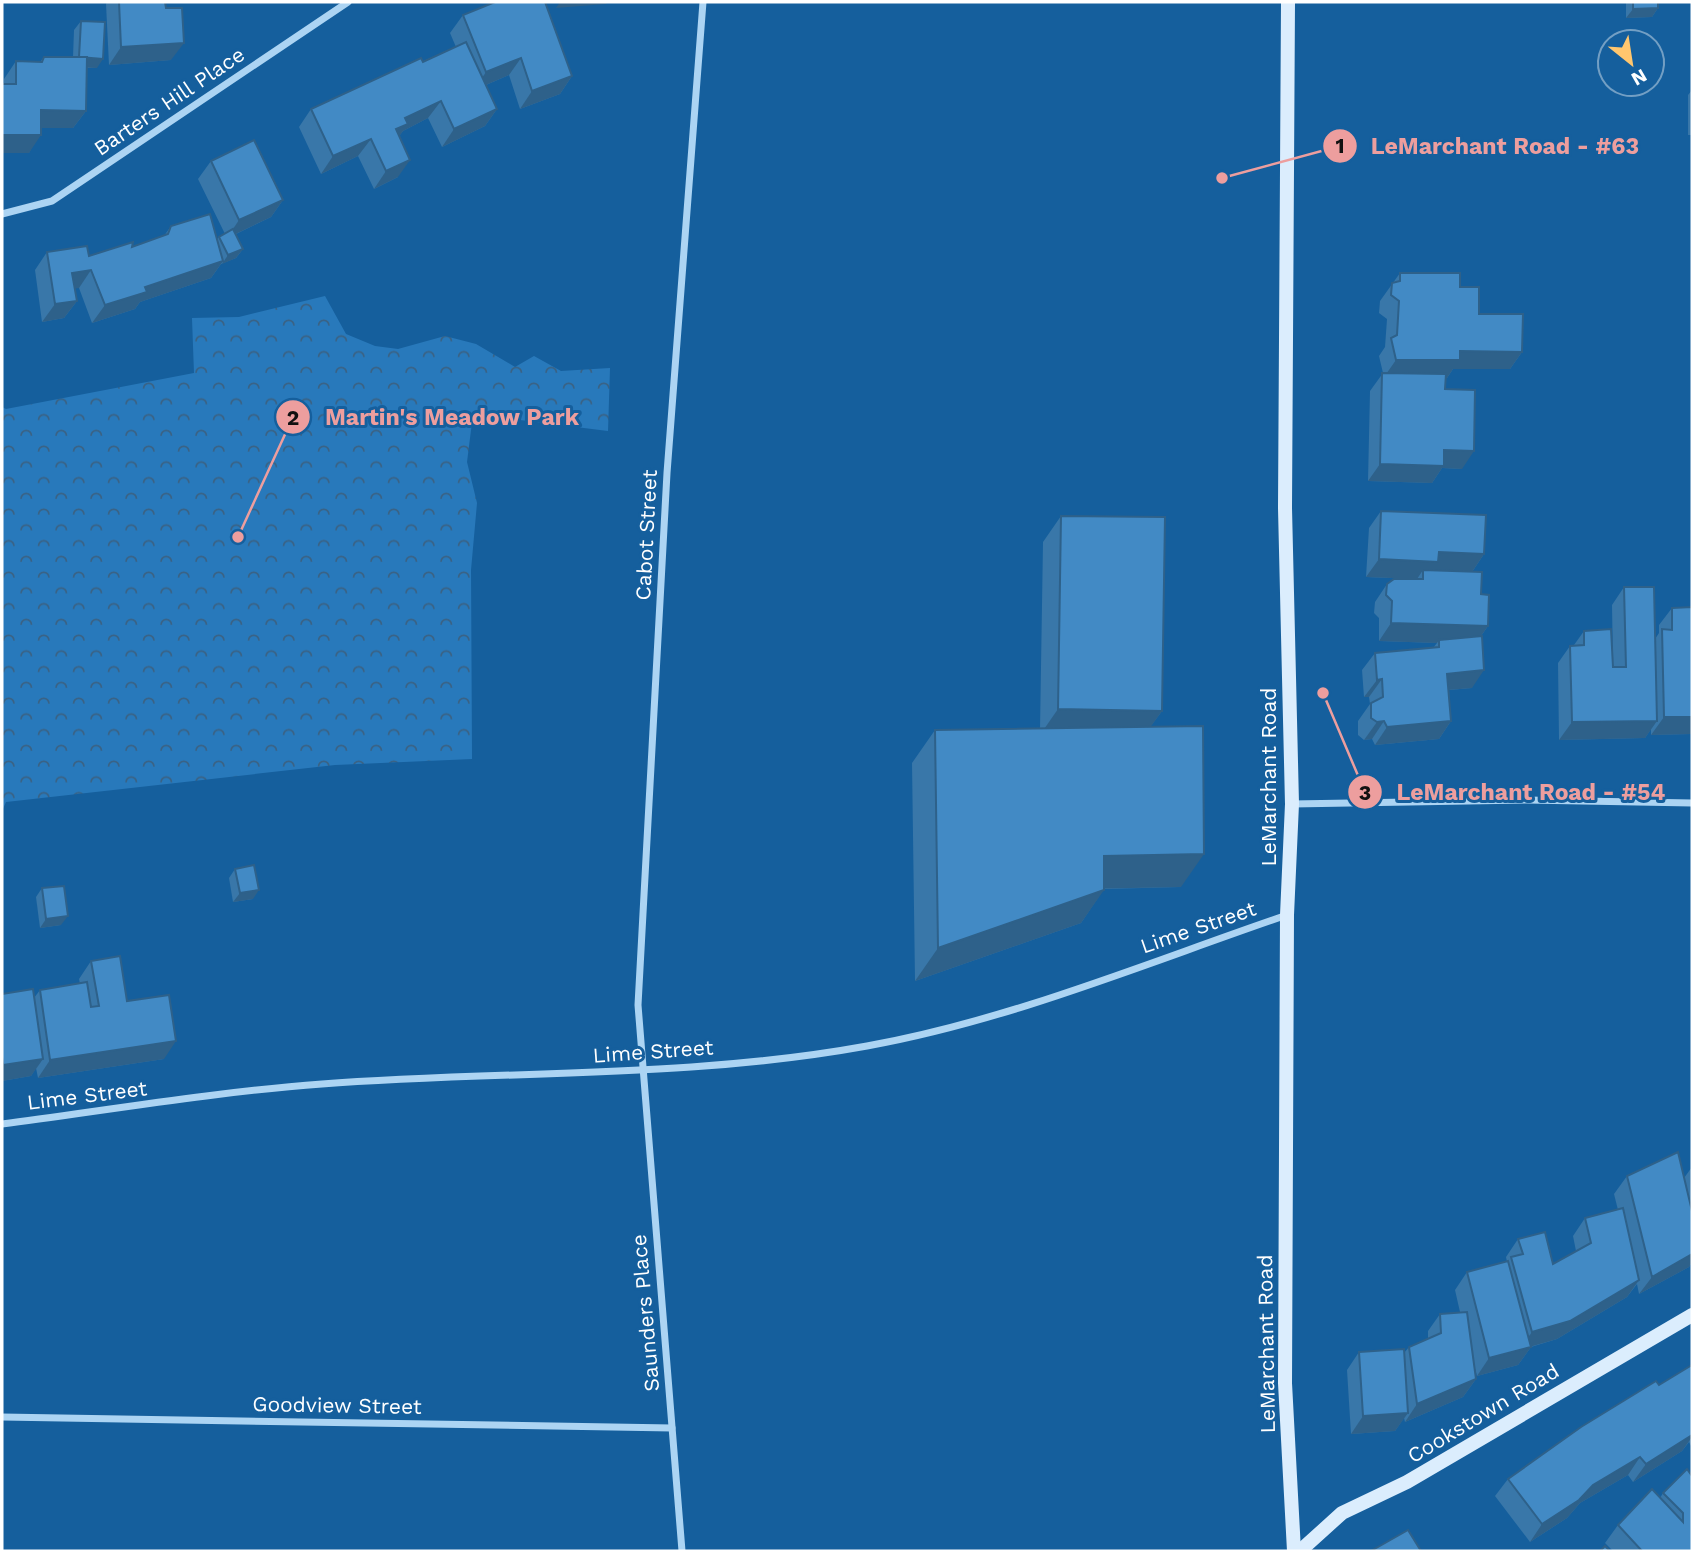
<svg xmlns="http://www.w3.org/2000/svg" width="1694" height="1553" font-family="'Work Sans',sans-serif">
<defs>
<pattern id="park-crowns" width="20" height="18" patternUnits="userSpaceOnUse" patternTransform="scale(1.75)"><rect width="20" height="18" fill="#2879bb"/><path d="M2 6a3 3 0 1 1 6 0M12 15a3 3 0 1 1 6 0" fill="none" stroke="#3a6284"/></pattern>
</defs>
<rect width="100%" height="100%" fill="#155f9d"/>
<!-- park -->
<path fill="url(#park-crowns)" d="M325 296 346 334 375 346 398 349 445 336 476 344 515 367 534 356 561 371 610 368 608 431 473 414 467 462 477 503 471 570 472 759 335 765 6 802 2 811V407L6 409 194 373 192 318 239 317Z"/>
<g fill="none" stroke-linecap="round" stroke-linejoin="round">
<!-- minor -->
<g stroke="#acd4f3" stroke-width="7">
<path d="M2 214 52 201 348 2"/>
<path d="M1292 804 1527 800 1692 803"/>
<path d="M2 1124C108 1110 215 1092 322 1084 504 1070 686 1079 867 1046 1011 1020 1149 962 1287 915"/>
<path d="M2 1417 672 1428"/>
<path d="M682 1551 638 1005 667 473 703 2"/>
</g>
<!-- secondary -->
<g stroke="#dbedfd" stroke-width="14">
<path d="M1288 2 1285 508 1292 804 1287 915 1285 1383 1294 1551"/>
<path d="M1300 1551 1342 1513 1407 1482 1692 1315"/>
</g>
</g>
<!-- wall -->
<g fill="#3977a9">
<path d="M107 2H165L171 60 109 65 106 4Z"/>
<path d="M1626 2H1658V8L1652 17 1626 18Z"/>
<path d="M463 15 572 76 560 94 520 109 509 75 486 85 497 109 485 126 442 147 428 118 403 131 399 136 398 177 374 189 358 156 321 174 299 127 311 109 456 47 450 33Z"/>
<path d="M81 21 97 68H87L86 111 73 128H41L29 153H2V84H4V79L16 61 40 62 44 57H73L74 30Z"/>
<path d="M1692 90V135H1688V95Z"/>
<path d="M211 161 283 200 271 217 236 234 243 249 236 258 221 264 211 278 140 302 135 309 92 323 79 288H75L77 301 64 318 42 322 35 270 47 252 89 256 132 247 164 236 171 226 217 239 219 237 225 234 198 179Z"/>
<path d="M1400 273 1460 287 1479 314 1522 352 1510 369H1453L1447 378H1445V389L1462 469 1442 468 1432 483 1368 481 1370 391 1383 373 1379 356 1385 347 1387 319 1379 313 1380 301Z"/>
<path d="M1381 511 1484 554 1472 572 1481 594 1488 626 1481 636 1472 688 1449 690 1451 721 1439 739 1375 745 1372 739 1364 740 1358 735V721L1370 704 1369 697H1364L1362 670 1375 653 1433 648 1437 643 1379 641V618L1374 613 1375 602 1387 584 1413 579 1366 577 1369 528Z"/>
<path d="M1061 516 1162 711 1150 727 1181 887 1104 889 1081 923 915 981 912 763 935 730 1040 729 1043 542Z"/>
<path d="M1624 587 1655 639 1659 633V625L1672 608 1692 607V734L1651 735V729L1645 738 1559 740 1558 663 1570 646 1574 645 1584 631 1613 667 1612 605Z"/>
<path d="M235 869 253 899 233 902 229 878Z"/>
<path d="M42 888 61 925 40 928 36 897Z"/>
<path d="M91 961 127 1001 164 1059 38 1078 36 1068 31 1076 2 1081V994L34 998 40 990 80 984 79 979Z"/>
<path d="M1692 1167V1262L1689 1267 1639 1294 1637 1284 1627 1297 1557 1339 1531 1347 1518 1365 1477 1376 1474 1365 1476 1379 1463 1397 1405 1422 1404 1418 1395 1431 1351 1434 1347 1370 1359 1352 1404 1353 1409 1347 1428 1339V1331L1440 1314 1460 1312 1455 1290 1467 1272 1507 1262 1506 1257 1518 1239 1553 1264 1576 1251 1573 1236 1585 1218 1618 1210 1614 1194 1627 1176 1684 1178Z"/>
<path d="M1692 1365V1448L1689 1442 1682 1451 1633 1482 1628 1475 1580 1503 1567 1518 1530 1542 1495 1496 1508 1479Z"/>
<path d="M1692 1476V1551H1613L1605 1543 1618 1525 1660 1498 1663 1493Z"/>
</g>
<!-- shaded-wall -->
<g fill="#2e618a">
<path d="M560 2H608L606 4 556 8Z"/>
<path d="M1658 8 1652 17 1626 18 1633 9Z"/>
<path d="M184 43 171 60 109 65 121 47Z"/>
<path d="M79 58 103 59 97 68 72 67Z"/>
<path d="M521 58 509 75 474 90 486 72Z"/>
<path d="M572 76 560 94 520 109 532 91Z"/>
<path d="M441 101 428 118 403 131 395 142 396 129 405 118Z"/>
<path d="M497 109 485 126 442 147 454 129Z"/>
<path d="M41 110 86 111 73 128H29Z"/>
<path d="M2 135H41L29 153H2Z"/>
<path d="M371 139 358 156 321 174 333 156Z"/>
<path d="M410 160 398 177 374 189 386 171Z"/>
<path d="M283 200 271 217 227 238 239 220Z"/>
<path d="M243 249 236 258 222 264 228 255Z"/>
<path d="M223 261 211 278 140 302 135 309 92 323 105 305 145 287Z"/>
<path d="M91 270 79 288 60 291 72 273Z"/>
<path d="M77 301 64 318 42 322 55 304Z"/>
<path d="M1460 351 1522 352 1510 369H1453L1447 378 1384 377 1396 360Z"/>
<path d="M1444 450 1474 451 1462 469 1442 468 1432 483 1368 481 1380 464Z"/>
<path d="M1439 552 1484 554 1472 572 1432 570 1426 580 1423 570 1417 579 1366 577 1379 559Z"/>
<path d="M1391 623 1488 626 1476 643 1439 640 1437 643 1379 641Z"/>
<path d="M1484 670 1472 688 1435 691 1447 674Z"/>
<path d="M1382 679 1369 697H1364L1377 680Z"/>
<path d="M1058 709 1162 711 1144 736 1040 735Z"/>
<path d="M1664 717H1692V734L1651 735Z"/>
<path d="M1384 721 1372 739 1364 740 1377 722Z"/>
<path d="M1451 721 1439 739 1375 745 1387 727Z"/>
<path d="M1657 721 1645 738 1559 740 1572 722Z"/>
<path d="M1204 854 1181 887 1080 889 1104 856Z"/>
<path d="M259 890 253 899 233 902 240 893Z"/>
<path d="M1104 890 1081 923 915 981 938 948Z"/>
<path d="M68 916 61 925 40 928 46 919Z"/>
<path d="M176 1041 164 1059 38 1078 50 1060Z"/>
<path d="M43 1059 31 1076 2 1081V1066L3 1065Z"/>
<path d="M1692 1254V1262L1689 1267 1639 1294 1652 1277Z"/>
<path d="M1639 1280 1627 1297 1557 1339 1519 1350 1532 1332Z"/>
<path d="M1531 1347 1518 1365 1477 1376 1489 1358Z"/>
<path d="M1476 1379 1463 1397 1405 1422 1417 1404Z"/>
<path d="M1408 1413 1395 1431 1351 1434 1363 1416Z"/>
<path d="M1692 1430V1437L1682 1451 1633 1482 1646 1464Z"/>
<path d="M1640 1457 1628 1475 1580 1503 1567 1518 1530 1542 1542 1524 1593 1485Z"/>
</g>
<!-- building -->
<g fill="#428ac5" stroke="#2e618a" stroke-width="2">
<path d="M119 2H165L166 8H182L184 43 121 47Z"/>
<path d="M495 2H545L572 76 532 91 521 58 486 72 463 15Z"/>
<path d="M1633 2H1658V8L1633 9Z"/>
<path d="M81 21 105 22 103 59 79 57Z"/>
<path d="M466 42 497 109 454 129 441 101 405 118 408 124 396 129 410 160 386 171 371 139 333 156 311 109 421 58 423 62Z"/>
<path d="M44 57H87L86 111 41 110V135H2V84H16V61L42 62Z"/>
<path d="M254 140 283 200 239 220 211 161Z"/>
<path d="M210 214 223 261 145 287 147 292 105 305 91 270 72 273 77 301 55 304 47 252 87 246 89 256 133 242 132 247 168 234 171 226Z"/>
<path d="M233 229 243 249 228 255 219 237Z"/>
<path d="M1400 273H1460V287H1479V314H1523L1522 352 1460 351V360H1396L1391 338 1397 335 1399 301 1391 295 1392 283 1400 281Z"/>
<path d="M1382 373 1446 374 1445 389 1475 390 1474 451 1444 450V466L1380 464Z"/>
<path d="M1381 511 1486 515 1484 554 1439 552 1438 562 1379 559Z"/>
<path d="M1061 516 1165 517 1162 711 1058 709Z"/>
<path d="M1423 570 1482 572 1481 594 1489 595 1488 626 1391 623 1392 601 1386 595 1387 584 1394 579H1423Z"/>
<path d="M1624 587H1654L1657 721 1572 722 1570 646 1584 645V631L1611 629 1613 667H1626Z"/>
<path d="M1692 607V717H1664L1662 629 1672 630V608Z"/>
<path d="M1482 636 1484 670 1447 674 1451 721 1387 727 1384 721 1377 722 1371 718V703L1383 697 1382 679 1377 680 1375 653 1439 647V640Z"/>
<path d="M1203 726 1204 854 1104 856V890L938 948 935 730Z"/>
<path d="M254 865 259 890 240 893 235 869Z"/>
<path d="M64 886 68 916 46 919 42 888Z"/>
<path d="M120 956 127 1001 169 995 176 1041 50 1060 40 990 87 982 91 1007 99 1006 91 961Z"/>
<path d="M33 989 43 1059 3 1065 2 1057V994Z"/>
<path d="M1678 1152 1692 1211V1254L1652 1277 1627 1176Z"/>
<path d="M1623 1208 1639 1280 1570 1321 1532 1332 1511 1257 1523 1254 1518 1239 1545 1232 1553 1264 1591 1243 1585 1218Z"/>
<path d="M1508 1261 1531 1347 1489 1358 1467 1272Z"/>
<path d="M1467 1312 1476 1379 1417 1404 1409 1347 1441 1333 1440 1314Z"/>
<path d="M1404 1349 1408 1413 1363 1416 1359 1352Z"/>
<path d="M1692 1365V1435L1646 1464 1640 1457 1593 1485 1579 1500 1542 1524 1508 1479 1581 1427 1656 1381 1659 1385Z"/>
<path d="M1687 1469 1692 1476V1551H1642L1618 1525 1652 1489 1683 1522V1513L1663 1493Z"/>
<path d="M1408 1530 1421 1551H1371Z"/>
<path d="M1605 1546 1610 1551H1600Z"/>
</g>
<g text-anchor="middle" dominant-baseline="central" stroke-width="6" stroke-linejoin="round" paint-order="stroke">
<!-- street labels -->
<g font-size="21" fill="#fff" stroke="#155f9d">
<text transform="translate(169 101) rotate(-34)">Barters Hill Place</text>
<text transform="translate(646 535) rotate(-87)">Cabot Street</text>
<text transform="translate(1268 777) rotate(-90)">LeMarchant Road</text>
<text transform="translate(1198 927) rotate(-19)">Lime Street</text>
<text transform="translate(653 1051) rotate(-4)">Lime Street</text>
<text transform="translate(87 1095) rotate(-7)">Lime Street</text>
<text transform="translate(645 1313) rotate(-95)">Saunders Place</text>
<text transform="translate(1266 1344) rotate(-91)">LeMarchant Road</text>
<text transform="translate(337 1405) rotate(1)">Goodview Street</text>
<text transform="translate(1483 1413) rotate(-31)">Cookstown Road</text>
</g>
</g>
<!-- callouts -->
<path fill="none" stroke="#ed9e9e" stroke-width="2.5" d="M1222 178L1340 146M238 537L293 417M1323 693L1365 792"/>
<g fill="#ed9e9e" stroke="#155f9d" stroke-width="2.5">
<circle cx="1222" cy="178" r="7"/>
<circle cx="238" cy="537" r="7"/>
<circle cx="1323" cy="693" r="7"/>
<circle cx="1340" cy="146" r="18"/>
<circle cx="293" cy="417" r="18"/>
<circle cx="1365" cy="792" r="18"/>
</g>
<g font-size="21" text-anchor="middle" font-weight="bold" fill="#111">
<text x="1340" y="153">1</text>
<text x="293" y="425">2</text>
<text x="1365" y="800">3</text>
</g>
<g font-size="23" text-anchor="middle" font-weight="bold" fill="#ed9e9e" stroke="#155f9d" stroke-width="6" stroke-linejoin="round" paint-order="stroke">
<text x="1505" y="154">LeMarchant Road - #63</text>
<text x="452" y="425">Martin's Meadow Park</text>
<text x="1531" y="800">LeMarchant Road - #54</text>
</g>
<!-- border -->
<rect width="1694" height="1553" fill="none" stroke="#ffffff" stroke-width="7"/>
<!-- north arrow -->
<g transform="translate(1631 63) rotate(150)"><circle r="33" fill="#155f9d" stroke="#739fc4" stroke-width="2"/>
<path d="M0-5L12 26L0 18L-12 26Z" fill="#ffc66e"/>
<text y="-10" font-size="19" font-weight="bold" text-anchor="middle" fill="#ffffff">N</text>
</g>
</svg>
